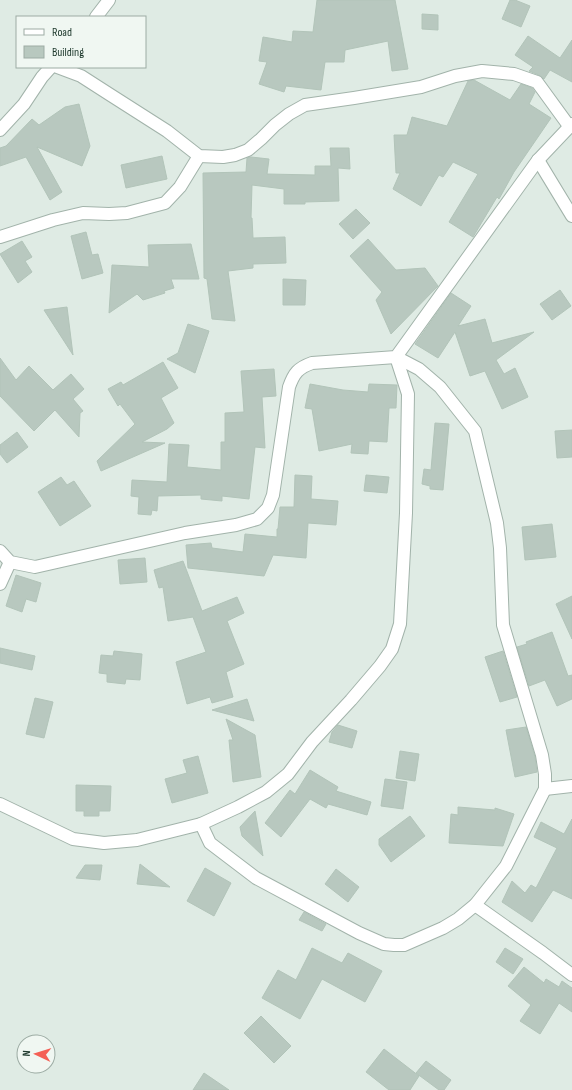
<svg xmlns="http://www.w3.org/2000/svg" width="572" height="1090" font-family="'Sofia Sans Condensed',sans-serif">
<rect width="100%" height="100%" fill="#dfebe4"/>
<!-- building -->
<g fill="#b8c8bf" stroke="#b2c4b9">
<path d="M317 0H395L408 69 392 71 388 41 345 50 344 62H325L321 90 286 86 284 92 259 84 267 62 259 61 263 37 292 42 293 31 313 32Z"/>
<path d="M510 0H515L530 6 521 27 502 19Z"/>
<path d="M422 14 438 15V30L422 29Z"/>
<path d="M528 36 560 58 572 40V82L550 70 544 79 539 75 529 71 533 67 515 55Z"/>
<path d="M474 80 510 100 521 84 532 88 535 92 529 104 551 118 514 172 499 199 497 197 473 237 449 222 478 174 453 162 443 177 439 175 421 206 393 189 400 173H396L394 135H407L412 117 447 126 468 81Z"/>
<path d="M79 104 90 146 82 166 37 147 62 192 50 200 26 157 0 166V148L6 146 32 119 39 125 65 107Z"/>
<path d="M330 148H349L350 169 338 168 339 201 305 202V204H284V189L252 185 251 218H252L253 238 285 237 286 263 253 264V268L228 271 235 321 212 319 207 279 204 278 203 173 246 172 247 158 251 157 269 159 267 174 315 175V166H331Z"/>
<path d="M162 156 167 179 126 188 121 165Z"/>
<path d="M356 209 370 223 353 239 339 224Z"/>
<path d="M86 232 92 255 98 254 103 273 82 279 71 236Z"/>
<path d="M368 239 396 270 425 268 438 286 391 334 376 300 382 292 350 256Z"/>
<path d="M22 241 32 257 25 261 32 272 18 283 0 254Z"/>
<path d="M191 244 199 279H171L174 288 164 291 165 293 143 300 137 294 109 313 112 265 149 267 148 245Z"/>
<path d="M283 279 306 280 305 305H283Z"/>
<path d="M560 290 571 306 552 320 540 304Z"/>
<path d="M451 293 471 306 458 326 485 319 492 343 534 332 496 360 504 374 515 368 528 397 502 409 485 371 470 376 455 332 438 358 415 344Z"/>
<path d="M67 307 73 355 44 310Z"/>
<path d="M188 324 209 331 195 373 167 359 178 353Z"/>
<path d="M0 358 16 380 29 366 53 390 71 374 84 389 73 399 83 411 80 413 79 437 55 410 34 431 0 396Z"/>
<path d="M163 362 178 388 161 398 174 423 167 429 142 442 165 443 101 471 97 461 135 424 120 404 118 406 108 389 121 382 123 385Z"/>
<path d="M274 369 276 396 262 397 265 448 255 447 249 499 222 496V501L201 499V495L158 496 157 511 152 510 151 515 138 514 139 497 131 496 132 480 167 482 169 444 189 445 187 467 221 470V442H225V413L244 412 241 371Z"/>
<path d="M310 384 343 390 368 392 369 384 397 385 396 408H389L387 442 369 441 368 454 351 453 352 444 319 451 312 409 305 408Z"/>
<path d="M435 423 449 424 443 490 430 489V486L422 484 424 469 431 470Z"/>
<path d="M572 430V457L557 458 555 431Z"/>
<path d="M17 432 28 447 7 463 0 454V445Z"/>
<path d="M295 475 312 476 311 499 338 501 336 525 308 523 306 558 273 555 264 576 188 568 186 545 211 543 212 548 243 552 245 534 277 537V529H278L280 507H294Z"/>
<path d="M366 475 389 477 387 493 364 491Z"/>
<path d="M61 477 67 485 74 481 91 506 60 526 38 492Z"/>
<path d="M552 524 556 557 525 560 522 527Z"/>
<path d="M145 558 147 582 120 584 118 560Z"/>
<path d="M183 561 202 611 237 597 244 613 227 621 244 664 226 672 233 697 212 703 210 697 187 704 176 662 206 652 193 617 168 621 163 587 159 588 154 570Z"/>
<path d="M16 575 41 583 36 602 26 599 22 612 6 606Z"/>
<path d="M572 596V639L556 604Z"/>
<path d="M552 632 568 676 572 675V699L557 706 545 680 529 686 517 647 527 644 526 642Z"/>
<path d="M0 648 35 656 32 670 0 663Z"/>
<path d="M114 651 142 654 140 680 126 679 125 684 107 682V674L99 673 101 655 113 656Z"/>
<path d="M503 651 517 697 500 702 485 657Z"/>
<path d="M35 698 53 702 44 738 26 734Z"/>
<path d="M247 699 254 721 212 710Z"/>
<path d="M226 719 255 735 261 777 233 782 229 740H233Z"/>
<path d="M338 725 357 731 352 748 329 742 332 732Z"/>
<path d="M526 727 535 757 537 772 515 777 506 730Z"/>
<path d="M400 751 419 754 415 781 396 778Z"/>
<path d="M198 756 208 793 172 803 165 779 187 773 183 760Z"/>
<path d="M310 770 338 787 336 791 371 802 367 815 328 804 326 808 310 799 281 837 265 823 290 790 295 794Z"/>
<path d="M385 779 407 782 403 809 381 806Z"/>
<path d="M76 785 111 786 110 811H99V816H84V811H76Z"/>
<path d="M458 807 495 810V808L514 814 503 846 449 843 451 814 458 815Z"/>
<path d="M255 811 263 856 242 836 240 827Z"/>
<path d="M410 816 425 836 391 862 379 845V839Z"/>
<path d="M572 819V899L553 890 532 922 502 902 512 881 525 893 531 885 536 888 557 848 534 837 541 822 564 834Z"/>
<path d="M140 864 170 887 137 884Z"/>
<path d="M85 865H102L100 880 76 878Z"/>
<path d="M205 868 231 883 214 916 187 901Z"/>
<path d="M336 869 359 887 348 902 325 884Z"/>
<path d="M304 912 326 924 322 931 299 920Z"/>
<path d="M312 948 342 963 348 953 382 971 365 1002 322 979 300 1019 262 998 278 970 296 980Z"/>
<path d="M505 948 523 959 513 974 496 962Z"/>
<path d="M524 967 544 983 546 979 559 987 562 981 572 988V1012L559 1003 540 1034 520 1021 531 1005 508 986Z"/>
<path d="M261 1016 291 1046 274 1063 244 1033Z"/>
<path d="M384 1049 419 1076 410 1090H389L366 1072Z"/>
<path d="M426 1061 451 1080 444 1090H439L416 1073Z"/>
<path d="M204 1073 229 1090H193Z"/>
</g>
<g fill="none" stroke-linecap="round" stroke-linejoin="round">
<defs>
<g id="minor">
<path d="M96 17 109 0"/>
<path d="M57 67 81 76 109 94 167 131 199 156 223 157 235 155 248 150 261 139 275 125 289 114 305 105 354 98 421 87 455 76 482 71 514 74 537 82 569 126"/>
<path d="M0 130 24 104 42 77 51 67"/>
<path d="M538 160 572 216"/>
<path d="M0 237 53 220 83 213 109 214 127 213 165 203 180 187 199 156"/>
<path d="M0 551 10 562 35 567 185 533 236 525 257 519 268 508 273 495 289 387C294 373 298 368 312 363L396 357 538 160 572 124"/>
<path d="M0 584 10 562"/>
<path d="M545 789 572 786"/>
<path d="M0 804 73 839 104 843 137 840 201 824 238 807 266 792 288 774 312 742 351 700 380 666 392 649 400 624 406 513 408 394 396 357"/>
<path d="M201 824 210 843 256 878 359 933 384 944 394 945H404L443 928 458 919 475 905 506 866 545 789V774L542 755 503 625 500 548 497 523 475 431 440 387 419 369 396 357"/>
<path d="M475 905 543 953 572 975"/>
</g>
</defs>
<!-- minor casing -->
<use href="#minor" stroke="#a2b3aa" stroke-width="14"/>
<!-- minor -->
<use href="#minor" stroke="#fff" stroke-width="12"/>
</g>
<!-- legend -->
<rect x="16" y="16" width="130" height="52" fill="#f0f7f2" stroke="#9daca4"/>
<rect x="24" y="29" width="20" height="6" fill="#ffffff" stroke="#9daca4"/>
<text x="52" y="36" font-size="12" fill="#203b2f">Road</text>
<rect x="24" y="46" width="20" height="12" fill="#b8c8bf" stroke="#9daca4"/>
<text x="52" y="56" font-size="12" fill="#203b2f">Building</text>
<!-- north arrow -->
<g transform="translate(36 1054) rotate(274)"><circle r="19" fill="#f0f7f2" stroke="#9daca4"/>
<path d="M0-3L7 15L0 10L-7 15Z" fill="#f46055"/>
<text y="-6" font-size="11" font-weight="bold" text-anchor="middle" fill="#203b2f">N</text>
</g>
</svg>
